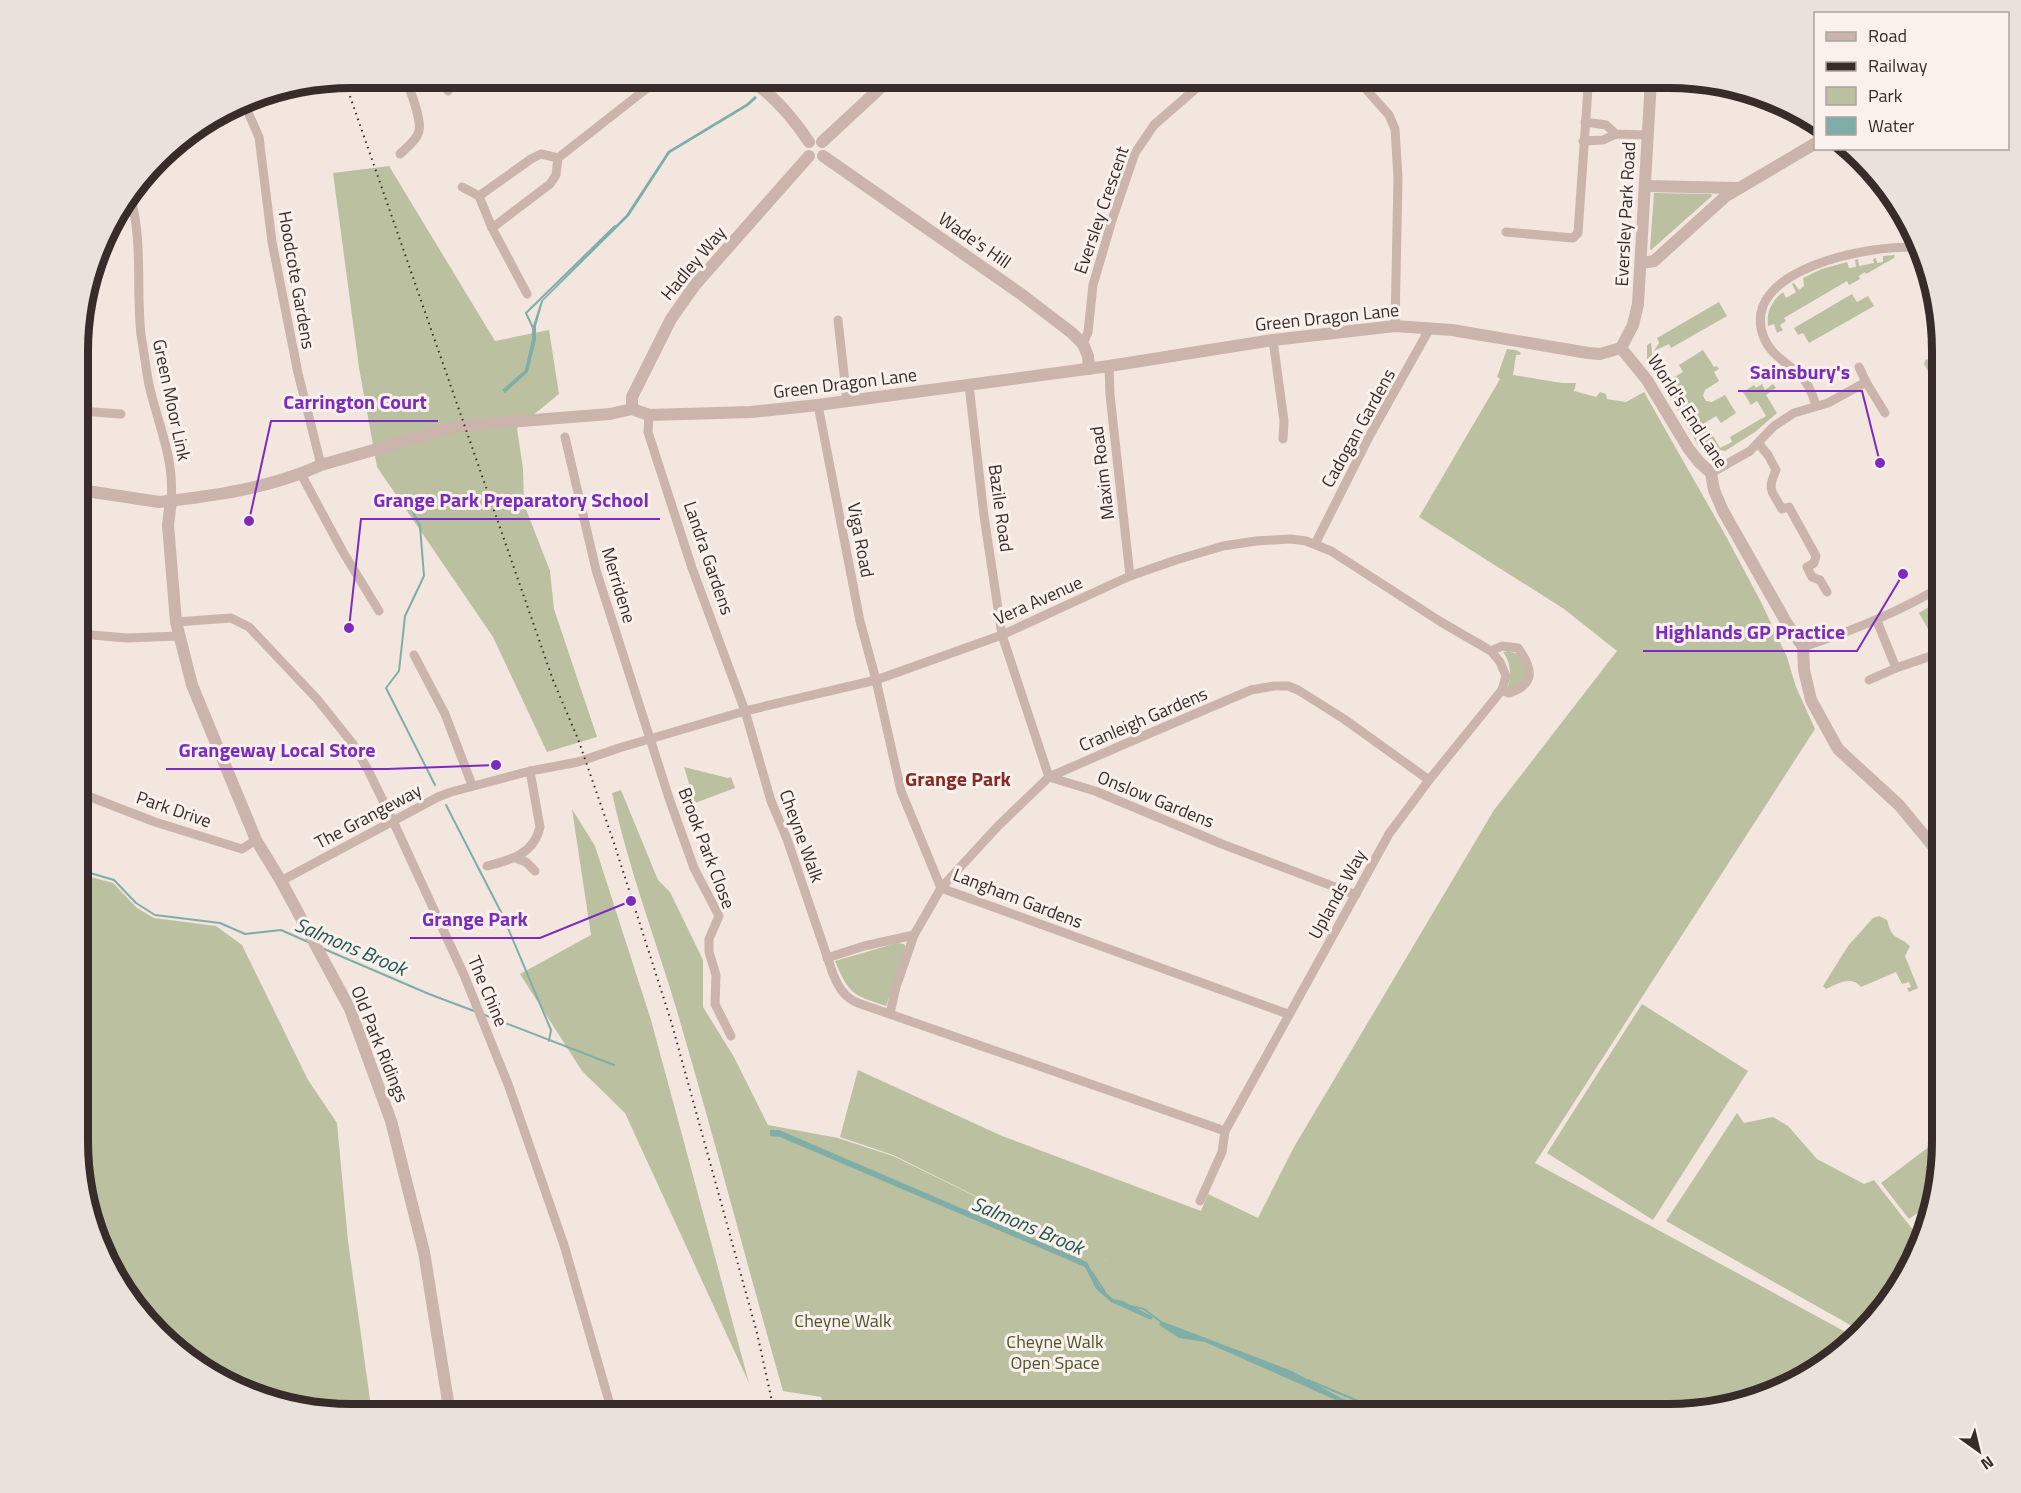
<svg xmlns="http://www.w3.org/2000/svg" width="2021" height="1493" font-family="'Titillium Web',sans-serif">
<rect width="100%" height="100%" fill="#f2e6df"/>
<!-- green -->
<g fill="#bbc1a0">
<path d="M389 166 495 341 549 330 559 394 517 428 523 469 524 504 550 571 554 609 597 737 547 752 493 637 377 467 359 368 333 173Z"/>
<path d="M1654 193 1711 194 1712 196 1651 250 1650 249Z"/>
<path d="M1895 255 1894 258 1866 274 1865 272 1859 276 1860 279 1849 285 1847 281 1784 318 1786 321 1780 325 1783 330 1777 333 1774 324 1768 326C1766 312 1772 301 1783 292L1786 298 1796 292 1792 284 1794 283 1799 290 1804 286 1803 278 1822 269 1847 262 1849 268 1856 267 1855 260 1858 259 1859 266 1874 263 1873 259 1876 258 1877 263 1883 262V256Z"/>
<path d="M1852 294 1857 302 1868 296 1874 306 1809 343 1803 333 1798 335 1794 328Z"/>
<path d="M1719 302 1727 316 1671 348 1669 344 1654 351 1659 343 1657 338Z"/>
<path d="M1651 343 1653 362 1664 383 1683 372 1679 365 1703 350 1714 367 1717 366 1719 369 1714 372 1719 381 1705 390 1703 396 1706 401 1712 402 1725 395 1736 413 1721 423 1716 416 1703 424V427L1709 435 1712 434 1720 448 1732 442 1730 437 1766 416 1757 401 1751 405 1743 392 1754 385 1756 388 1762 384 1765 390 1773 384 1776 388 1766 395 1777 413 1755 432 1725 451 1698 445 1677 410 1684 405 1680 398 1674 402 1647 363V345Z"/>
<path d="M1507 349 1516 350 1521 353 1520 355H1516L1513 375 1562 383H1576L1574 391 1596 397 1600 392 1606 394 1607 399 1626 402 1644 392 1727 538 1761 602 1787 657 1796 687 1815 729 1535 1163 1853 1336 1790 1387 1670 1415H828L821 1397 783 1391C747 1265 714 1137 677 1011 655 938 628 867 612 793L621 790 658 880 670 892 703 960V1007L734 1057 768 1125 838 1138 893 1156 1107 1261 893 1155 840 1137 858 1070 1002 1136 1201 1211 1208 1194 1258 1218 1294 1147 1494 810 1617 651 1564 609 1419 517 1500 379 1497 377Z"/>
<path d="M1934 350 1942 363V390L1939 391 1924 364 1926 359 1933 361 1935 356 1932 355Z"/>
<path d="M1942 599V632L1933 638 1919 613Z"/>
<path d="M1508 651 1518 654 1527 673 1520 686 1507 689C1512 677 1511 663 1503 652Z"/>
<path d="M684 767 728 778 731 777 735 788 695 803Z"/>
<path d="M572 809 595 846 651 1020 749 1383 625 1113 582 1071 520 974 591 935Z"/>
<path d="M80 874 113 883 137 908 154 918 216 926 242 945 308 1080 337 1123 348 1241 372 1414H334L247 1394 185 1358 115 1278 80 1177Z"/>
<path d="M1879 916 1887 920C1893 942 1897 934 1910 946L1905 956 1918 988 1909 992 1907 988 1911 987 1909 982 1902 984 1896 972 1861 987C1851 975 1837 984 1826 989L1823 986 1848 946 1873 918Z"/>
<path d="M897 943 904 944 907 949 886 1006C852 995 849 994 835 961Z"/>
<path d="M1642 1004 1748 1071 1653 1220 1547 1153Z"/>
<path d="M1737 1113 1744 1123 1773 1117 1788 1126 1817 1159 1864 1184 1874 1180 1913 1230 1928 1219 1922 1246 1886 1308 1859 1330 1666 1221Z"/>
<path d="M1942 1137V1159L1933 1202 1909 1219 1881 1183Z"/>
</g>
<!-- water -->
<g fill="#7faea8">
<path d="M755 96 757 98 748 106 670 153 629 216 543 301 536 326V340L528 372 505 393 502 390 525 370 532 339V329L541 301 626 215 668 151 746 104Z"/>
<path d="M770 1130H779L1087 1262 1100 1287 1113 1299 1123 1301 1153 1317 1151 1320 1111 1302 1096 1289 1085 1267 780 1137 770 1136Z"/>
<path d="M1161 1321 1292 1371 1341 1398 1385 1415H1371L1356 1409 1205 1342 1179 1338 1159 1325Z"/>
</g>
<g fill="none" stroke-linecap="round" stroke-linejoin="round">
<!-- stream -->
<g stroke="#7faea8" stroke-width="2">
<path d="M533 328 526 313 615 226"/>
<path d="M412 510 420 526 424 576 405 616 399 671 386 688 435 785"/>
<path d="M446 805 502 914 551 1030 549 1041"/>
<path d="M80 870 114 880 136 903 155 915 220 923 245 934 281 930 308 942"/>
<path d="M324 949 429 994 474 1011"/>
<path d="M482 1014 614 1065"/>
<path d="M1092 1272 1105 1292"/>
<path d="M1130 1306 1144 1309 1161 1322"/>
<path d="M1308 1380 1391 1415"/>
</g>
<!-- minor -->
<g stroke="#cab4ab" stroke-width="9">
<path d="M1356 78 1389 115 1395 129 1398 178 1395 326"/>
<path d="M448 91 452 78"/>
<path d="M243 101 259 137 272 242 298 373 321 465"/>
<path d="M1585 122 1606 125 1616 134 1648 135"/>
<path d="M1583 141 1603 140 1616 134"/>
<path d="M400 154C406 148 417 140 419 131 422 119 410 91 406 78"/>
<path d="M558 158 541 154 531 159 479 196 492 228 550 184 556 175 558 158 660 78"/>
<path d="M462 187 479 196"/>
<path d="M131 199C143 243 136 290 141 335 144 352 146 369 149 385 158 424 175 460 171 501"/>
<path d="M492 228 527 294"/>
<path d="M1506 232 1573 238 1578 233 1588 88"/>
<path d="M838 320 847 401"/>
<path d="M1273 340 1284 421 1283 439"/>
<path d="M1083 344 1088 332 1093 285 1113 217 1135 153 1154 125 1208 78"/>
<path d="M1109 366 1110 395 1130 576"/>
<path d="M1859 367 1866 382"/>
<path d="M969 385 984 516 1002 635 1049 777 1095 791 1222 844 1356 895"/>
<path d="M818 405 860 621 876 680 901 791 941 888 1288 1014"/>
<path d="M1816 406C1813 395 1808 382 1799 374 1786 362 1771 355 1764 338 1736 269 1874 243 1919 248"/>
<path d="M80 411 121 414"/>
<path d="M649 415 648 432 692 568 745 711 771 801 787 839 833 974C839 988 844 997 858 1003L1225 1131"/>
<path d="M80 425 82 412"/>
<path d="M565 437 596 570 670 801 694 868 719 916 709 939V952L716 975 715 1004 731 1036"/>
<path d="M1758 443 1768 455 1776 470C1767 491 1771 489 1782 509L1789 507 1816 556 1814 563 1807 567 1812 577 1820 580 1827 592"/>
<path d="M1711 473 1750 451 1774 426 1794 413 1828 403 1866 382 1885 413"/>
<path d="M301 474 343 552 379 611"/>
<path d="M1315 544 1370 435 1430 328"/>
<path d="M1877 621 1896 668 1931 656 1942 667"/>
<path d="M176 622 231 618 249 627 317 699 353 744 368 770 393 821 464 975 508 1084 564 1245 613 1415"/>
<path d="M80 634 127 638 179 636"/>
<path d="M1803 647C1852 631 1898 613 1942 586"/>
<path d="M1491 651 1502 646 1518 648C1532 667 1537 684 1509 693L1502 690"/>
<path d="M414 655 445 714 472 785"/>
<path d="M1869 680 1896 668"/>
<path d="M80 793 155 822 242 849 256 840"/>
<path d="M516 858 526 862 535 871"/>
<path d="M487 866C511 860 534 854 540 827L530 771"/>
<path d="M281 881 438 797 451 792 530 771 578 762 619 748 745 711 876 680 1002 635 1130 576 1176 560 1223 546 1256 541 1291 539 1306 541 1331 551 1441 622 1491 651 1500 662 1506 676 1502 690 1429 780 1389 834 1225 1131 1222 1152 1200 1201"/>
<path d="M827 958 864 946 914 935"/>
<path d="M890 1013 896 987 914 935 941 888 998 826 1049 777 1134 740 1251 690 1274 686H1288L1298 690 1344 719 1429 780"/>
</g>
<!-- tertiary -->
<g stroke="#cab4ab" stroke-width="12">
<path d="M747 78C772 93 793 118 809 142"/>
<path d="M822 142 891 78"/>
<path d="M823 156 1021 294 1072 333 1083 344 1088 356 1089 369"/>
<path d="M1645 186 1737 188"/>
<path d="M1641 263 1654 261 1726 196 1816 143"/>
<path d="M1621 348 1647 380 1688 448 1699 462 1711 473 1714 490 1723 511 1786 622 1803 647 1804 670 1811 700 1838 749 1899 805 1942 857"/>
<path d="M1621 348 1633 325 1638 304 1651 79"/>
<path d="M632 409V397L671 319 695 285 809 156"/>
<path d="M80 490 159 502C214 496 271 488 321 465L458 426 610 414 632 409 649 415 751 412 818 405 1109 366 1273 340 1395 326 1452 330 1588 353 1600 354 1621 348"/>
<path d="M171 501 168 525 176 622 192 685 256 840 281 881 350 1009 391 1121 424 1252 450 1414"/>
</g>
<!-- rail -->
<path stroke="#382c2a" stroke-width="2" stroke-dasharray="1.5 4.5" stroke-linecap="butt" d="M344 79 553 680 578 739 613 840 671 1021 757 1333 775 1415"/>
</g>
<g text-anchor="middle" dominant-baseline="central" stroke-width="6" stroke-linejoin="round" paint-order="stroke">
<!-- street labels -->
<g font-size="18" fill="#382c2a" stroke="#faf1ec">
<text transform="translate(1101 210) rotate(-71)">Eversley Crescent</text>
<text transform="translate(1625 214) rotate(-87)">Eversley Park Road</text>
<text transform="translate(975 240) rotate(35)">Wade's Hill</text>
<text transform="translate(693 263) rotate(-50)">Hadley Way</text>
<text transform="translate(297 280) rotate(80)">Hoodcote Gardens</text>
<text transform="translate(1327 317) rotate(-6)">Green Dragon Lane</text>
<text transform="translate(845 383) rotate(-7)">Green Dragon Lane</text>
<text transform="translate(172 400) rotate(78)">Green Moor Link</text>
<text transform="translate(1688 411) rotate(57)">World's End Lane</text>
<text transform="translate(1358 428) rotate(-61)">Cadogan Gardens</text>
<text transform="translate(1102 473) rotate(-97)">Maxim Road</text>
<text transform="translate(1001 508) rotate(82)">Bazile Road</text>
<text transform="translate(861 540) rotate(79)">Viga Road</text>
<text transform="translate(709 558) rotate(71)">Landra Gardens</text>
<text transform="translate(619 585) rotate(73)">Merridene</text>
<text transform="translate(1038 600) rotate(-24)">Vera Avenue</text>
<text transform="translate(1143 719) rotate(-23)">Cranleigh Gardens</text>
<text transform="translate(1156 799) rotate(22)">Onslow Gardens</text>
<text transform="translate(174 809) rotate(19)">Park Drive</text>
<text transform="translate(368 816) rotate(-28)">The Grangeway</text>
<text transform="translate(802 836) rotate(70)">Cheyne Walk</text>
<text transform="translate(707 848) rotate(69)">Brook Park Close</text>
<text transform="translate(1337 894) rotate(-61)">Uplands Way</text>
<text transform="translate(1018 898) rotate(21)">Langham Gardens</text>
<text transform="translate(488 991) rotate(67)">The Chine</text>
<text transform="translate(380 1044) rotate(68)">Old Park Ridings</text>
</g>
<!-- park labels -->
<g font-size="18" fill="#4e562f" stroke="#faf1ec">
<text x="843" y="1320">Cheyne Walk</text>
<text x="1055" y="1341">Cheyne Walk<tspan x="1055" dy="21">Open Space</tspan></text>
</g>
<!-- neighbourhood labels -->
<g font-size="20" font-weight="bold" fill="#842c26" stroke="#faf1ec">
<text x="958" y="778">Grange Park</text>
</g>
<!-- water labels -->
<g font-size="20" font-style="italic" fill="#215853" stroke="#faf1ec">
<text transform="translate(351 946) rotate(23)">Salmons Brook</text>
<text transform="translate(1028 1225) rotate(23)">Salmons Brook</text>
</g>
</g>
<!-- crop -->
<path d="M0 0H2021V1493H0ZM351 88H1669A263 263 0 0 1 1932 351V1141A263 263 0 0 1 1669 1404H351A263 263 0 0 1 88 1141V351A263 263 0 0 1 351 88Z" fill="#eae1dc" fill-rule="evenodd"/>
<path fill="none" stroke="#382c2a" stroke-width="8" d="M351 88H1669A263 263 0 0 1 1932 351V1141A263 263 0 0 1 1669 1404H351A263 263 0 0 1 88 1141V351A263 263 0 0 1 351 88Z"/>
<!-- callouts -->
<path fill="none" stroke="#7b2cbf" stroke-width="2" d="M1880 463L1862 391H1738M249 521L271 421H438M349 628L361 519H660M1903 574L1857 651H1643M496 765L387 769H166M631 901L540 938H410"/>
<g fill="#7b2cbf" stroke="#faf1ec" stroke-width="2">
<circle cx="1880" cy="463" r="6"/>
<circle cx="249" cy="521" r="6"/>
<circle cx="349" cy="628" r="6"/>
<circle cx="1903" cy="574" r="6"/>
<circle cx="496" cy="765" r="6"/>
<circle cx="631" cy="901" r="6"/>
</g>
<g font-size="20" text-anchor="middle" font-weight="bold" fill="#7b2cbf" stroke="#faf1ec" stroke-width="6" stroke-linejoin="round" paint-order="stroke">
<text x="1800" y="379">Sainsbury's</text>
<text x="355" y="409">Carrington Court</text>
<text x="511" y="507">Grange Park Preparatory School</text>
<text x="1750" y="639">Highlands GP Practice</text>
<text x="277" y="757">Grangeway Local Store</text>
<text x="475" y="926">Grange Park</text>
</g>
<!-- legend -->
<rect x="1814" y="12" width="195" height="138" fill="#faf1ec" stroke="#aca29e" stroke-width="1.5"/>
<rect x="1826" y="32" width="30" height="9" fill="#cab4ab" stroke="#aca29e" stroke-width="1.5"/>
<text x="1868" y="42" font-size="18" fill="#382c2a">Road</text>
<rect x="1826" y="62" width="30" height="9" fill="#382c2a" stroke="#aca29e" stroke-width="1.5"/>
<text x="1868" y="72" font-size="18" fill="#382c2a">Railway</text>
<rect x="1826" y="87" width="30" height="18" fill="#bbc1a0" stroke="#aca29e" stroke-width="1.5"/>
<text x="1868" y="102" font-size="18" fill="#382c2a">Park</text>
<rect x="1826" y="117" width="30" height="18" fill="#7faea8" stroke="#aca29e" stroke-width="1.5"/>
<text x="1868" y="132" font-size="18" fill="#382c2a">Water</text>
<!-- north arrow -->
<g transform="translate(1979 1451) rotate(146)" stroke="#faf1ec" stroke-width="4.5" paint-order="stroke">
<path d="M0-4.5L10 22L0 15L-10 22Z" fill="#382c2a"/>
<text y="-9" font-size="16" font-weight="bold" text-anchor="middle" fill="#382c2a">N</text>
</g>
</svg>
